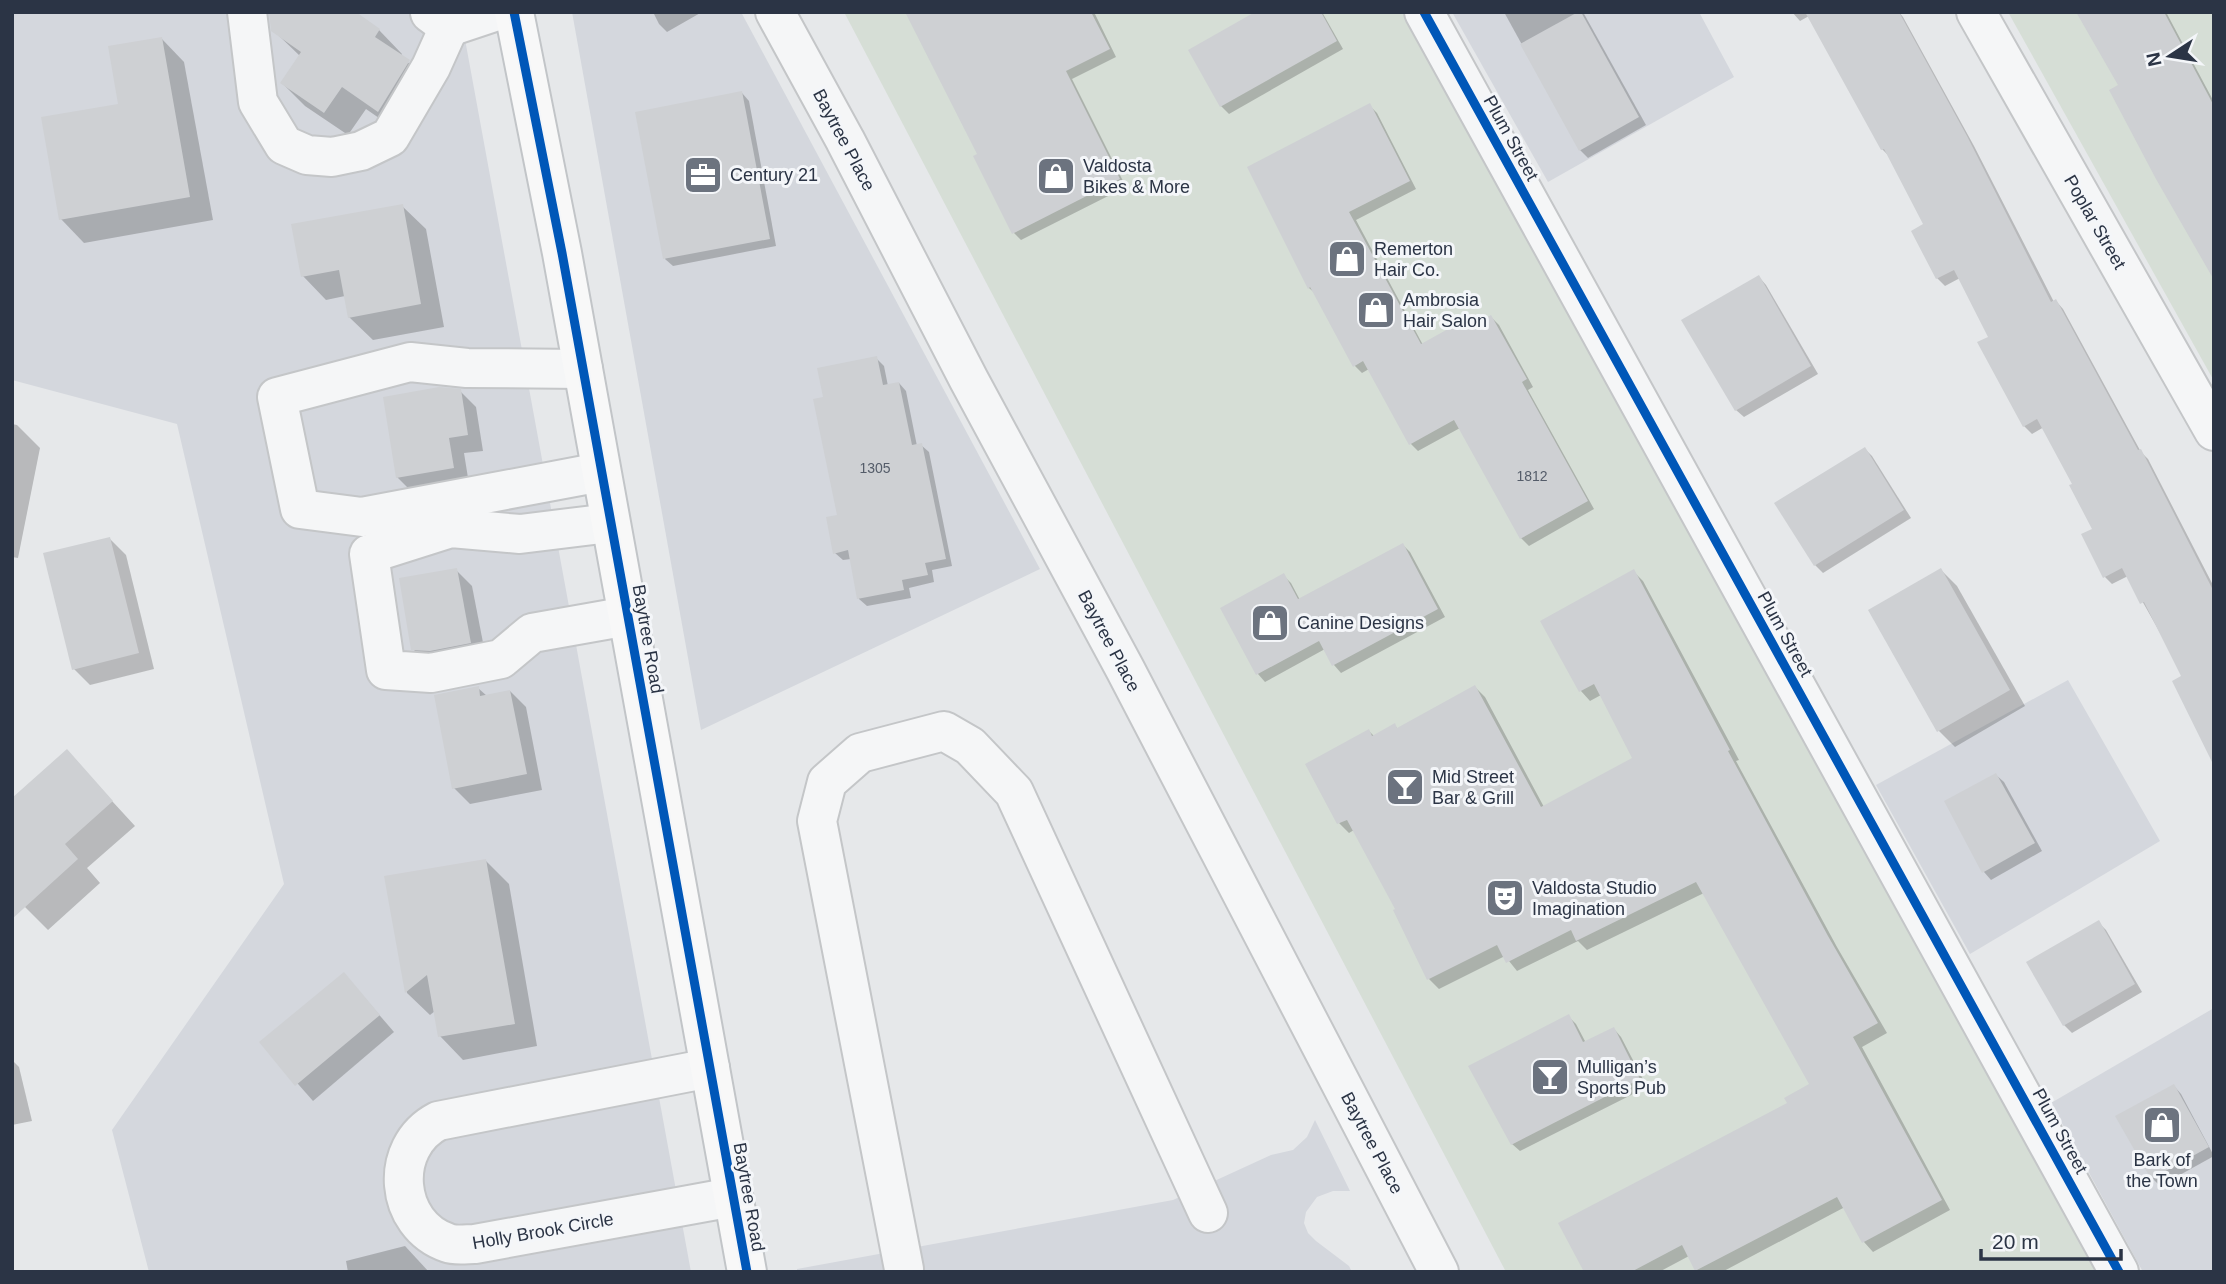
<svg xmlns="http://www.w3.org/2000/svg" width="2226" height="1284" font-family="Helvetica,sans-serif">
<rect width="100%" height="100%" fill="#e6e8ea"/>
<!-- built -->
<g fill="#d4d7dd">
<path d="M12 12H460L691 1272H149L112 1130 284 884 177 424 12 380Z"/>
<path d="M572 12H741L1040 569 701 730Z"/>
<path d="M1452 12H1699L1734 77 1548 182Z"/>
<path d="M2068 680 2160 841 1970 954 1876 785Z"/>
<path d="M2214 1008V1272H2143L2051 1103Z"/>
<path d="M1315 1120 1350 1191H1333L1317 1197 1306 1212 1304 1223 1308 1233 1316 1241 1349 1266 1352 1272H797V1269L1173 1200 1271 1155 1293 1150 1307 1137Z"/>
</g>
<!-- green -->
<g fill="#d6ded6">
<path d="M844 12H1402L2097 1272H1506Z"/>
<path d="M2008 12H2214V381Z"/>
</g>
<!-- shadow -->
<g fill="#0003">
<path d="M653 12H702L667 32 659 24Z"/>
<path d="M907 12H1094L1116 57 1072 79 1126 187 1021 240 1014 233 980 155Z"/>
<path d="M1258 12H1322L1343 49 1229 114 1221 106Z"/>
<path d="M1504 12H1583L1646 125 1588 158 1580 150Z"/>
<path d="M1792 12H1899L1903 17 1974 146 2054 302 2056 301 2063 309 2141 452 2148 459 2214 587V728L2128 576 2112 584 2105 577 2095 530 2074 484 2044 427 2032 434 2024 426 1990 337 1960 278 1945 286 1937 278 1926 225 1891 158 1882 149 1809 16 1800 21Z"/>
<path d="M2078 12H2166L2214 102V277L2120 86Z"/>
<path d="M379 30 402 54 401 56 432 85 402 134 366 109 348 135 305 106 282 83 300 56 274 31Z"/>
<path d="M161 38 184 62 213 220 84 243 61 219 120 105Z"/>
<path d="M742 93 749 101 776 246 673 266 665 259Z"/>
<path d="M1369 105 1377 113 1416 189 1356 220 1423 345 1466 321 1472 328 1491 317 1499 325 1533 387 1528 390 1594 509 1529 546 1521 538 1460 428 1418 451 1411 444 1369 369 1362 373 1355 366 1316 294 1309 288Z"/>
<path d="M402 206 426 229 444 327 373 340 349 317 345 296 326 300 303 276Z"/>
<path d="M1759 277 1766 285 1818 374 1744 417 1736 410Z"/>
<path d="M876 358 884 366 888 386 899 383 906 391 917 446 921 445 929 452 952 566 932 570 934 582 909 588 911 598 867 606 859 599 851 559 843 560 835 553 839 516 825 398Z"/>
<path d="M460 391 476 407 483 451 464 453 469 484 413 493 397 477Z"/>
<path d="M12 424 17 425 40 448 18 558 12 557Z"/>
<path d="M1865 449 1872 456 1911 518 1823 573 1815 565Z"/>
<path d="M110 539 126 555 154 669 90 685 74 669Z"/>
<path d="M1403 545 1410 552 1445 617 1341 673 1334 665 1325 649 1265 682 1258 674 1222 608 1284 576 1291 583 1300 600Z"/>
<path d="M456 570 472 586 486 658 429 665 413 649Z"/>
<path d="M1941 570 1957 586 2025 706 1955 747 1939 731 1870 611Z"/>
<path d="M1633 571 1643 581 1739 760 1736 761 1837 947 1887 1033 1862 1047 1950 1210 1873 1252 1864 1242 1845 1207 1722 1272H1698L1689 1256 1659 1272H1586L1811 1085 1704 893 1587 950 1578 941 1517 971 1505 956 1439 989 1429 979 1397 910 1354 830 1349 833 1339 823 1369 731 1375 737 1395 726 1398 729 1475 687 1485 697 1544 807 1634 759 1601 695 1590 701 1581 691 1542 622Z"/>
<path d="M478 688 487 696 510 691 526 707 542 790 470 804 454 788Z"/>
<path d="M67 752 135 826 87 868 100 883 48 930 25 907Z"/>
<path d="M1996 775 2004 782 2042 851 1991 880 1984 872Z"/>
<path d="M486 861 509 884 537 1046 463 1060 440 1036 435 1011 430 1015 407 993 386 878Z"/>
<path d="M2099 923 2106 930 2142 992 2072 1033 2064 1025Z"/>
<path d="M344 974 394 1032 313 1101 262 1043Z"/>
<path d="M1568 1016 1576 1024 1586 1043 1614 1029 1621 1037 1647 1087 1520 1151 1512 1144Z"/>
<path d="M12 1060 19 1067 32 1121 12 1125Z"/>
<path d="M2174 1086 2181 1094 2214 1156 2160 1186 2152 1178Z"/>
<path d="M405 1246 429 1272H348L346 1261Z"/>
</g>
<!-- building -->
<g fill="#ced0d3">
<path d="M269 12H356L380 29 375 37 410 60 378 112 342 87 324 113 280 83 301 52 271 31Z"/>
<path d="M905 12H1091L1110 49 1066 71 1120 179 1012 234 973 156 977 154Z"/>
<path d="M1255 12H1321L1337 41 1220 107 1188 50Z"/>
<path d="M1578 12H1581L1639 117 1579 151 1520 44Z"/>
<path d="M1805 12H1899L1967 136 2051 302 2056 299 2138 450 2141 449 2214 592V766L2172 681 2181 676 2144 602 2140 604 2122 568 2103 578 2081 534 2092 529 2069 485 2072 484 2037 419 2023 427 1977 342 1988 337 1954 270 1936 279 1911 231 1923 224 1884 149 1881 150Z"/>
<path d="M2076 12H2164L2214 106V280L2156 179 2109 90 2118 85Z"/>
<path d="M162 37 190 197 59 220 41 117 118 104 108 46Z"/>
<path d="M742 91 770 239 663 259 635 112Z"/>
<path d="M1370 103 1410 181 1349 212 1421 344 1466 319 1471 327 1491 315 1527 379 1522 382 1588 501 1520 539 1454 420 1409 445 1363 361 1353 367 1310 287 1308 289 1247 167Z"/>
<path d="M403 204 421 304 348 318 339 270 301 277 291 224Z"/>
<path d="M1759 275 1811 366 1735 411 1681 320Z"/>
<path d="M877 356 883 385 899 382 912 445 922 443 946 559 925 563 928 575 902 580 904 590 857 599 848 550 833 554 826 517 837 515 813 399 823 397 817 368Z"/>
<path d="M439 387 461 389 468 435 449 438 454 468 396 478 383 397Z"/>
<path d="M1865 447 1904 510 1814 566 1774 503Z"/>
<path d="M110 537 139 653 72 670 43 553Z"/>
<path d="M1403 543 1438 609 1332 666 1319 641 1256 675 1220 608 1284 573 1298 599Z"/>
<path d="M457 568 471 643 430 651 411 650 399 578Z"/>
<path d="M1941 568 2010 690 1937 732 1868 610Z"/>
<path d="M1634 569 1730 750 1728 751 1828 936 1878 1023 1853 1037 1942 1200 1862 1243 1837 1197 1695 1271 1682 1245 1631 1272H1584L1558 1223 1787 1103 1784 1098 1809 1084 1696 882 1576 941 1571 930 1506 963 1497 945 1427 980 1393 910 1395 909 1347 820 1337 824 1305 764 1369 729 1372 736 1395 723 1397 728 1475 685 1541 807 1632 758 1594 684 1579 692 1540 621Z"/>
<path d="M479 686 480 696 510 690 527 774 452 789 434 695Z"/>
<path d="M67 749 113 801 65 844 78 859 12 919V798Z"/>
<path d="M1996 773 2035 843 1982 873 1944 801Z"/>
<path d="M486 859 515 1024 438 1037 427 975 405 993 384 876Z"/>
<path d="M2099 920 2135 984 2063 1026 2026 962Z"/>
<path d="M344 972 380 1015 295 1086 259 1042Z"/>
<path d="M1569 1014 1583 1042 1614 1027 1640 1079 1511 1145 1468 1066Z"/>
<path d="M2174 1084 2209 1147 2151 1179 2115 1116Z"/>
</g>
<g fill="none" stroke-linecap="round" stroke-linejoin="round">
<defs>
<g id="minor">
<path d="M247 12 258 102 284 145 307 155 332 157 361 151 390 137 431 67 449 27"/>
<path d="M775 12 845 140 969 380 1125 669 1439 1272"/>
<path d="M1424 12 2119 1272"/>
<path d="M1976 12 2214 431"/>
<path d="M430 13 449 27 494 12"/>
<path d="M583 369 467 368 410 362 277 397 300 509 362 517 601 472"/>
<path d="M610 523 520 534 451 528 369 554 386 670 431 673 501 659 532 633 628 616"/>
<path d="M710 1068 438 1121C388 1147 394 1225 448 1243 456 1246 467 1244 475 1244L733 1197"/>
<path d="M904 1269 817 821 827 782 860 753 944 731 970 746 1014 792 1208 1213"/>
</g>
<path id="major" d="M514 12 562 253 747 1272"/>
</defs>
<!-- minor casing -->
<use href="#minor" stroke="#c4c6c8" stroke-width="42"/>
<!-- major casing -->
<use href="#major" stroke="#c2c5c8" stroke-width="42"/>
<!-- minor -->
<use href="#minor" stroke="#f5f6f7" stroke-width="38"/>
<!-- major -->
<use href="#major" stroke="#f8f8f8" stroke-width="38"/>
<defs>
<g id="cycleway">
<path d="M514 12 562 253 747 1272"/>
<path d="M1424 12 2119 1272"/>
</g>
</defs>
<!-- cycleway casing -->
<use href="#cycleway" stroke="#f4f6f9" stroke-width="13"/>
<!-- cycleway -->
<use href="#cycleway" stroke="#0057b8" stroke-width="9"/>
</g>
<!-- icons -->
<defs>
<symbol id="office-square" viewBox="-11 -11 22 22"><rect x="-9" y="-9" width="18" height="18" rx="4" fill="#6c737f" stroke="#f4f6f9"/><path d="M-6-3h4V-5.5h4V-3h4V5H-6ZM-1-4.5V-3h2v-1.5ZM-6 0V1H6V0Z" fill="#fff"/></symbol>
<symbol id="shop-square" viewBox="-11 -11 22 22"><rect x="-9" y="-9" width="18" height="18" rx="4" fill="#6c737f" stroke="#f4f6f9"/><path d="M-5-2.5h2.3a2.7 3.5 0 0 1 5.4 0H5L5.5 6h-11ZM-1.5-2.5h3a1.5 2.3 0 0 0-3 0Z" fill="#fff"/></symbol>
<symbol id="bar-square" viewBox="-11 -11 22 22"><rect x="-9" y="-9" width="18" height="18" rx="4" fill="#6c737f" stroke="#f4f6f9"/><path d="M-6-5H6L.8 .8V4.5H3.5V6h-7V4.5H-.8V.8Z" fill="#fff"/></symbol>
<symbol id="theatre-square" viewBox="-11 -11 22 22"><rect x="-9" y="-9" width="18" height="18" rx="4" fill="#6c737f" stroke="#f4f6f9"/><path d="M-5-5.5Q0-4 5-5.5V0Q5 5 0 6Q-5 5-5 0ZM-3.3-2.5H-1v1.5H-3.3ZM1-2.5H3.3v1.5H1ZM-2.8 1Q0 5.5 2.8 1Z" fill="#fff"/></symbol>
</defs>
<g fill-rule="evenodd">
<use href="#office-square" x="681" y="153" width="44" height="44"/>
<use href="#shop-square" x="1034" y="154" width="44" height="44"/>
<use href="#shop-square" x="1325" y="237" width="44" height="44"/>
<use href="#shop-square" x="1354" y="288" width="44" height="44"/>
<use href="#shop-square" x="1248" y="601" width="44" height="44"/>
<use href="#bar-square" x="1383" y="765" width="44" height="44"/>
<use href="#theatre-square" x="1483" y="876" width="44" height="44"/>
<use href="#bar-square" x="1528" y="1055" width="44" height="44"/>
<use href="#shop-square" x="2140" y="1103" width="44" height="44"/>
</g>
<g text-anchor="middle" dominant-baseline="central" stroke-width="6" stroke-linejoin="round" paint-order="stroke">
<!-- number labels -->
<g font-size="14" fill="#545c69">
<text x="875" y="468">1305</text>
<text x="1532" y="476">1812</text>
</g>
<!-- street labels -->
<g font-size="18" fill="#2b3445" stroke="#f4f6f9">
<text transform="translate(1511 138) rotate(61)">Plum Street</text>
<text transform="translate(844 140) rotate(62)">Baytree Place</text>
<text transform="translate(2095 222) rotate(60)">Poplar Street</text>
<text transform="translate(1785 634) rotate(61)">Plum Street</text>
<text transform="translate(648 639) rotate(80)">Baytree Road</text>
<text transform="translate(1109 641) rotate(62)">Baytree Place</text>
<text transform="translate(2060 1131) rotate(61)">Plum Street</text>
<text transform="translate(1372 1143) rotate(62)">Baytree Place</text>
<text transform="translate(749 1197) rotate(80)">Baytree Road</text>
<text transform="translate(543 1231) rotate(-10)">Holly Brook Circle</text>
</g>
<!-- poi labels -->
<g font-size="18" fill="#2b3445" stroke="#f4f6f9" text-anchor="start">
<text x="1083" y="166">Valdosta<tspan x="1083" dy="21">Bikes &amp; More</tspan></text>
<text x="730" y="175">Century 21</text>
<text x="1374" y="249">Remerton<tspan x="1374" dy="21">Hair Co.</tspan></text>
<text x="1403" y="300">Ambrosia<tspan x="1403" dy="21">Hair Salon</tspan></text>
<text x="1297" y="623">Canine Designs</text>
<text x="1432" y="777">Mid Street<tspan x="1432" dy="21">Bar &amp; Grill</tspan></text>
<text x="1532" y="888">Valdosta Studio<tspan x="1532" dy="21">Imagination</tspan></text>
<text x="1577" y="1067">Mulligan’s<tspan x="1577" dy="21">Sports Pub</tspan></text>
<text x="2162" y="1160" text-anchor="middle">Bark of<tspan x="2162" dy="21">the Town</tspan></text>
</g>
</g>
<!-- border -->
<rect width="2226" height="1284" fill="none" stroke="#2b3445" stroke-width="28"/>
<!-- north arrow -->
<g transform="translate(2170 56) rotate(258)" stroke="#f4f6f9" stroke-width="5" paint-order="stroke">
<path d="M0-5L12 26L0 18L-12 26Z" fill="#2b3445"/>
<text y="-10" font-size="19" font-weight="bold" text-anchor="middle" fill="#2b3445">N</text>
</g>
<!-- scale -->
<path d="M1981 1249v10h140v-10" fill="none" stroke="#2b3445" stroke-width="3.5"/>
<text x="1992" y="1249" font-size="21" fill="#2b3445" stroke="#f4f6f9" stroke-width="5" paint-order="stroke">20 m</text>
</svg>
